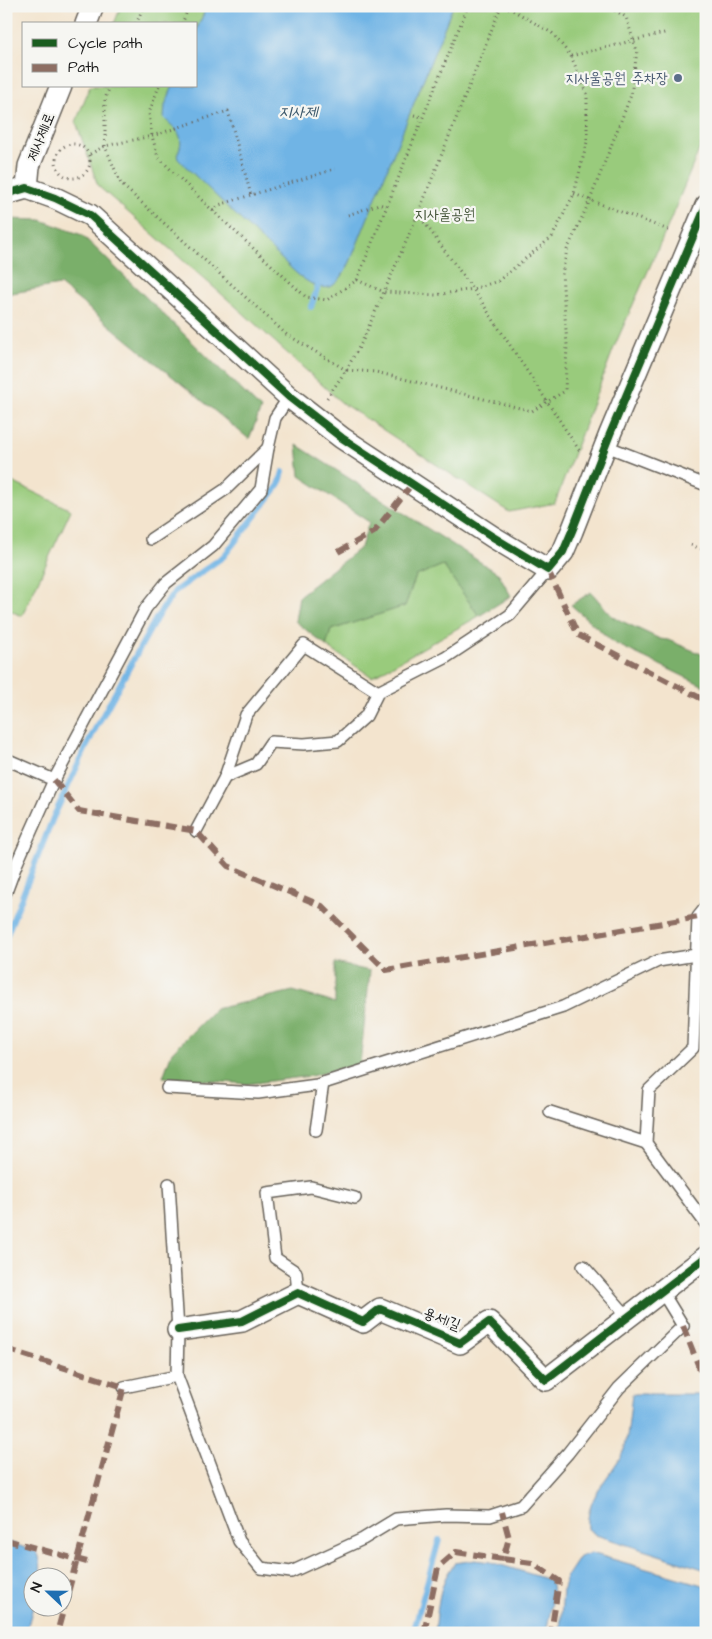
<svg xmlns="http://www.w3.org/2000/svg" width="712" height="1639" font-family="'Architects Daughter','Poor Story',sans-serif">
<rect width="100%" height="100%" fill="#f6f6f2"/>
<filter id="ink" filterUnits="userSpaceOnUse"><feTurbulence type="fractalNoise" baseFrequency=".02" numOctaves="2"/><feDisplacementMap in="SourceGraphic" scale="10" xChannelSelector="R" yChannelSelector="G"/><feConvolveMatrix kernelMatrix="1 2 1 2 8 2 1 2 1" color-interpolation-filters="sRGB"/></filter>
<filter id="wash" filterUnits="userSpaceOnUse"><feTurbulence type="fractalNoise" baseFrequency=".0096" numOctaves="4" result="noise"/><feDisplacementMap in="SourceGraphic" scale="20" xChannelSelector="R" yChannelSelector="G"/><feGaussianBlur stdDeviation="1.12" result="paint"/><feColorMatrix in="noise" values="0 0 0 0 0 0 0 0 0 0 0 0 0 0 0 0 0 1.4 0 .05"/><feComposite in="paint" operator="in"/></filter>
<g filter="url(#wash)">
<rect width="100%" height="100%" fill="#f3e4ce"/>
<!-- green -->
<g fill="#99cb7b" stroke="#5a744c">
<path d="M121 6H706V133L665 233 615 345 555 503 509 512 342 403 242 312 98 186 76 122 90 86H196V24H114Z"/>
<path d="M6 479 71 510 22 616 6 609Z"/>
<path d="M443 565 479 616 372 677 326 646 331 630 405 606 416 576Z"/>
</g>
<!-- forest -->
<g fill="#7aaf6b" stroke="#4b6644">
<path d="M6 219 41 220 82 235 261 409 249 439 60 285 6 294Z"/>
<path d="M297 445 499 574 511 596 479 616 443 565 416 576 405 606 331 630 326 646 295 621 299 596 361 547 369 522 300 476Z"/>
<path d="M591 592 613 617 660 639 668 640 706 656V687L614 643 571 605Z"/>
<path d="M335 963 370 971 360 1064 311 1076 247 1084 163 1077 172 1052 215 1009 293 991 335 1003Z"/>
</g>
<!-- water -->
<g fill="#6fb4e5" stroke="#466880">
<path d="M207 6H453L350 262C335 293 323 295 296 273L178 159C176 153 179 152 180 147 184 132 171 126 164 118L165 105 173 86H196V31Z"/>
<path d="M632 1394H702L706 1404V1570L596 1535 588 1529C585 1497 610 1478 623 1452 628 1442 630 1407 632 1394Z"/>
<path d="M6 1541 37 1552C41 1559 41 1569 40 1576H32L33 1607 26 1633H6Z"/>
<path d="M591 1553 706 1586V1633H560L563 1588 567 1575 579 1557Z"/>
<path d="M476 1560 491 1562 550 1580C557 1590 548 1620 546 1633H435C438 1607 438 1583 455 1563Z"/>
</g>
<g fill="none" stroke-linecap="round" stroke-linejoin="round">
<!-- stream -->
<g stroke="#6fb4e5" stroke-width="6">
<path d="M311 307 318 286"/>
<path d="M6 937 53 818 93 733 157 617 175 591 224 556 279 485 283 472"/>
<path d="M413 1633 439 1540"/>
</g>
</g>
</g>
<g filter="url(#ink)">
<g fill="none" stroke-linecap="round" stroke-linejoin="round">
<defs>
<g id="service">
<path d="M606 446 706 485"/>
<path d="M151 539 226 489 268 448"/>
<path d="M6 759 54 780"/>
<path d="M225 777 256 764 271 742 304 744 338 741 366 716 378 692"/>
<path d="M196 831 225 777 246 715 304 645 378 692 445 658 510 615 548 570"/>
<path d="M6 892 16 865 54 780 146 608 166 583 213 546 261 489 268 448 275 418 289 397"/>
<path d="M706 907 698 917 693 1048 649 1090 646 1143 706 1224"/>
<path d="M167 1088 258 1093 317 1085 563 1007 658 961 696 955"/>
<path d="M550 1112 646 1143"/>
<path d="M316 1130 323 1083"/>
<path d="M169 1184 178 1330 177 1376 239 1541 261 1568 291 1572 363 1539 396 1519 446 1515 490 1516 521 1506 568 1453 619 1388 683 1326 661 1290"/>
<path d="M583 1266 627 1316"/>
<path d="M298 1293 296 1272 275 1258 267 1193 311 1187 355 1198"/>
<path d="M124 1387 177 1376"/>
</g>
<g id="minor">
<path d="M86 24 93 6"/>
<path d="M27 188 29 166 61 86"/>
<path d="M6 194 27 188 55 198 90 215 289 397 342 438 493 537 548 570 563 552 572 531 610 434 706 206"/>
<path d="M178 1330 242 1321 298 1293 363 1322 380 1309 460 1343 489 1322 546 1380 706 1257"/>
</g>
</defs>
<!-- service casing -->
<use href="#service" stroke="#67625a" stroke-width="14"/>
<!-- minor casing -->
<use href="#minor" stroke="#67625a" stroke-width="24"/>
<!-- path -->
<g stroke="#67625a" stroke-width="3" stroke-dasharray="1 4" stroke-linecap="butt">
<path d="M136 24 144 6"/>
<path d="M182 24 189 6"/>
<path d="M571 56 668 32"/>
<path d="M110 86 105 99V146L121 184 286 334 346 370 362 342 418 214 501 6"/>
<path d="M159 86 149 113 152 136 158 157 213 211 306 297 327 300 357 280 468 6"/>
<path d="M414 115 422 117"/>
<circle cx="73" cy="161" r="17"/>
<path d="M90 154 105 146 152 136 228 111 251 195 335 169"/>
<path d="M574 194 671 231"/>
<path d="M213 211 219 205 251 195"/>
<path d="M418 214 473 289 581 453"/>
<path d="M348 215 379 204 386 206"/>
<path d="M357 280 384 292 436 295 473 289 498 281 552 237 574 194 587 142V94L571 56 552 33 509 8 504 6"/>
<path d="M327 398 346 370 376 372 532 411 565 391 567 345 562 273 567 250 590 200 631 95 637 51 626 17 607 6"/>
<path d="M691 545 706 551"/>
</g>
<!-- service -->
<use href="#service" stroke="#fff" stroke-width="11"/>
<!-- minor -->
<use href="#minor" stroke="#fff" stroke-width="21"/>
<!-- quiet -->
<g stroke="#8d6e63" stroke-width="6" stroke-dasharray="12 6" stroke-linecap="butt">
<path d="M338 552 374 532 412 484"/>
<path d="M548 570 578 635 706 701"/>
<path d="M54 780 79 811 196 831 228 866 322 906 386 970 698 917"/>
<path d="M683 1326 706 1385"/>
<path d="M6 1349 124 1387 57 1633"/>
<path d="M6 1540 87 1562"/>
<path d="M503 1559 532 1563 559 1581 551 1633"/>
<path d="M424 1633 438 1568 456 1552 503 1559 509 1538 502 1512"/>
</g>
<defs>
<g id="cycleway">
<path d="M6 194 27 188 55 198 90 215 289 397 342 438 493 537 548 570 563 552 572 531 610 434 706 206"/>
<path d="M178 1330 242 1321 298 1293 363 1322 380 1309 460 1343 489 1322 546 1380 706 1257"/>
</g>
</defs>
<!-- cycleway casing -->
<use href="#cycleway" stroke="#f6f6f2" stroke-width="11"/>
<!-- cycleway -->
<use href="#cycleway" stroke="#1b5e20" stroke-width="8"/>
</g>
</g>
<!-- markers -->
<circle fill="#5c6f8a" stroke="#f6f6f2" stroke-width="2" cx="678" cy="78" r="5"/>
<g text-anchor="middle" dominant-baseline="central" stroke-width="4.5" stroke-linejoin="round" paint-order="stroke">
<!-- service labels -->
<g font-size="15" fill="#4e5e75" stroke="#f6f6f2" text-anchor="end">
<text x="668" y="78">지사울공원 주차장</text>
</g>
<!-- street labels -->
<g font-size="15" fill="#1c1c1c" stroke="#f6f6f2">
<text transform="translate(41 137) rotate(-68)">제사제1로</text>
<text transform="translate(442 1319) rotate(21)">용서1길</text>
</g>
<!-- park labels -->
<g font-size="15" fill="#48593d" stroke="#f6f6f2">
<text x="445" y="214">지사울공원</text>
</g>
<!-- water labels -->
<g font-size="16" font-style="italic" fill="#3d596c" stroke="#f6f6f2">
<text x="298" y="112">지사제</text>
</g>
</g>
<!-- margin -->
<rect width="712" height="1639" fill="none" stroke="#f6f6f2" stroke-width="25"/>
<!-- legend -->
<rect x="22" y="22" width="175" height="65" fill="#f6f6f2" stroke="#9f9f9c"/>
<rect x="32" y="39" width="25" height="8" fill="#1b5e20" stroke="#9f9f9c"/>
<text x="68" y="48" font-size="15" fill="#1c1c1c">Cycle path</text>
<rect x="32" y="64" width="25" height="8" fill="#8d6e63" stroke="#9f9f9c"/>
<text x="68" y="72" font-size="15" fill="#1c1c1c">Path</text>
<!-- north arrow -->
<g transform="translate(48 1592) rotate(292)"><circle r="24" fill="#f6f6f2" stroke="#9f9f9c"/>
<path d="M0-4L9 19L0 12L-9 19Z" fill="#1f6fb2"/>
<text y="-8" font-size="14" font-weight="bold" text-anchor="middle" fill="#1c1c1c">N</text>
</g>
</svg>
